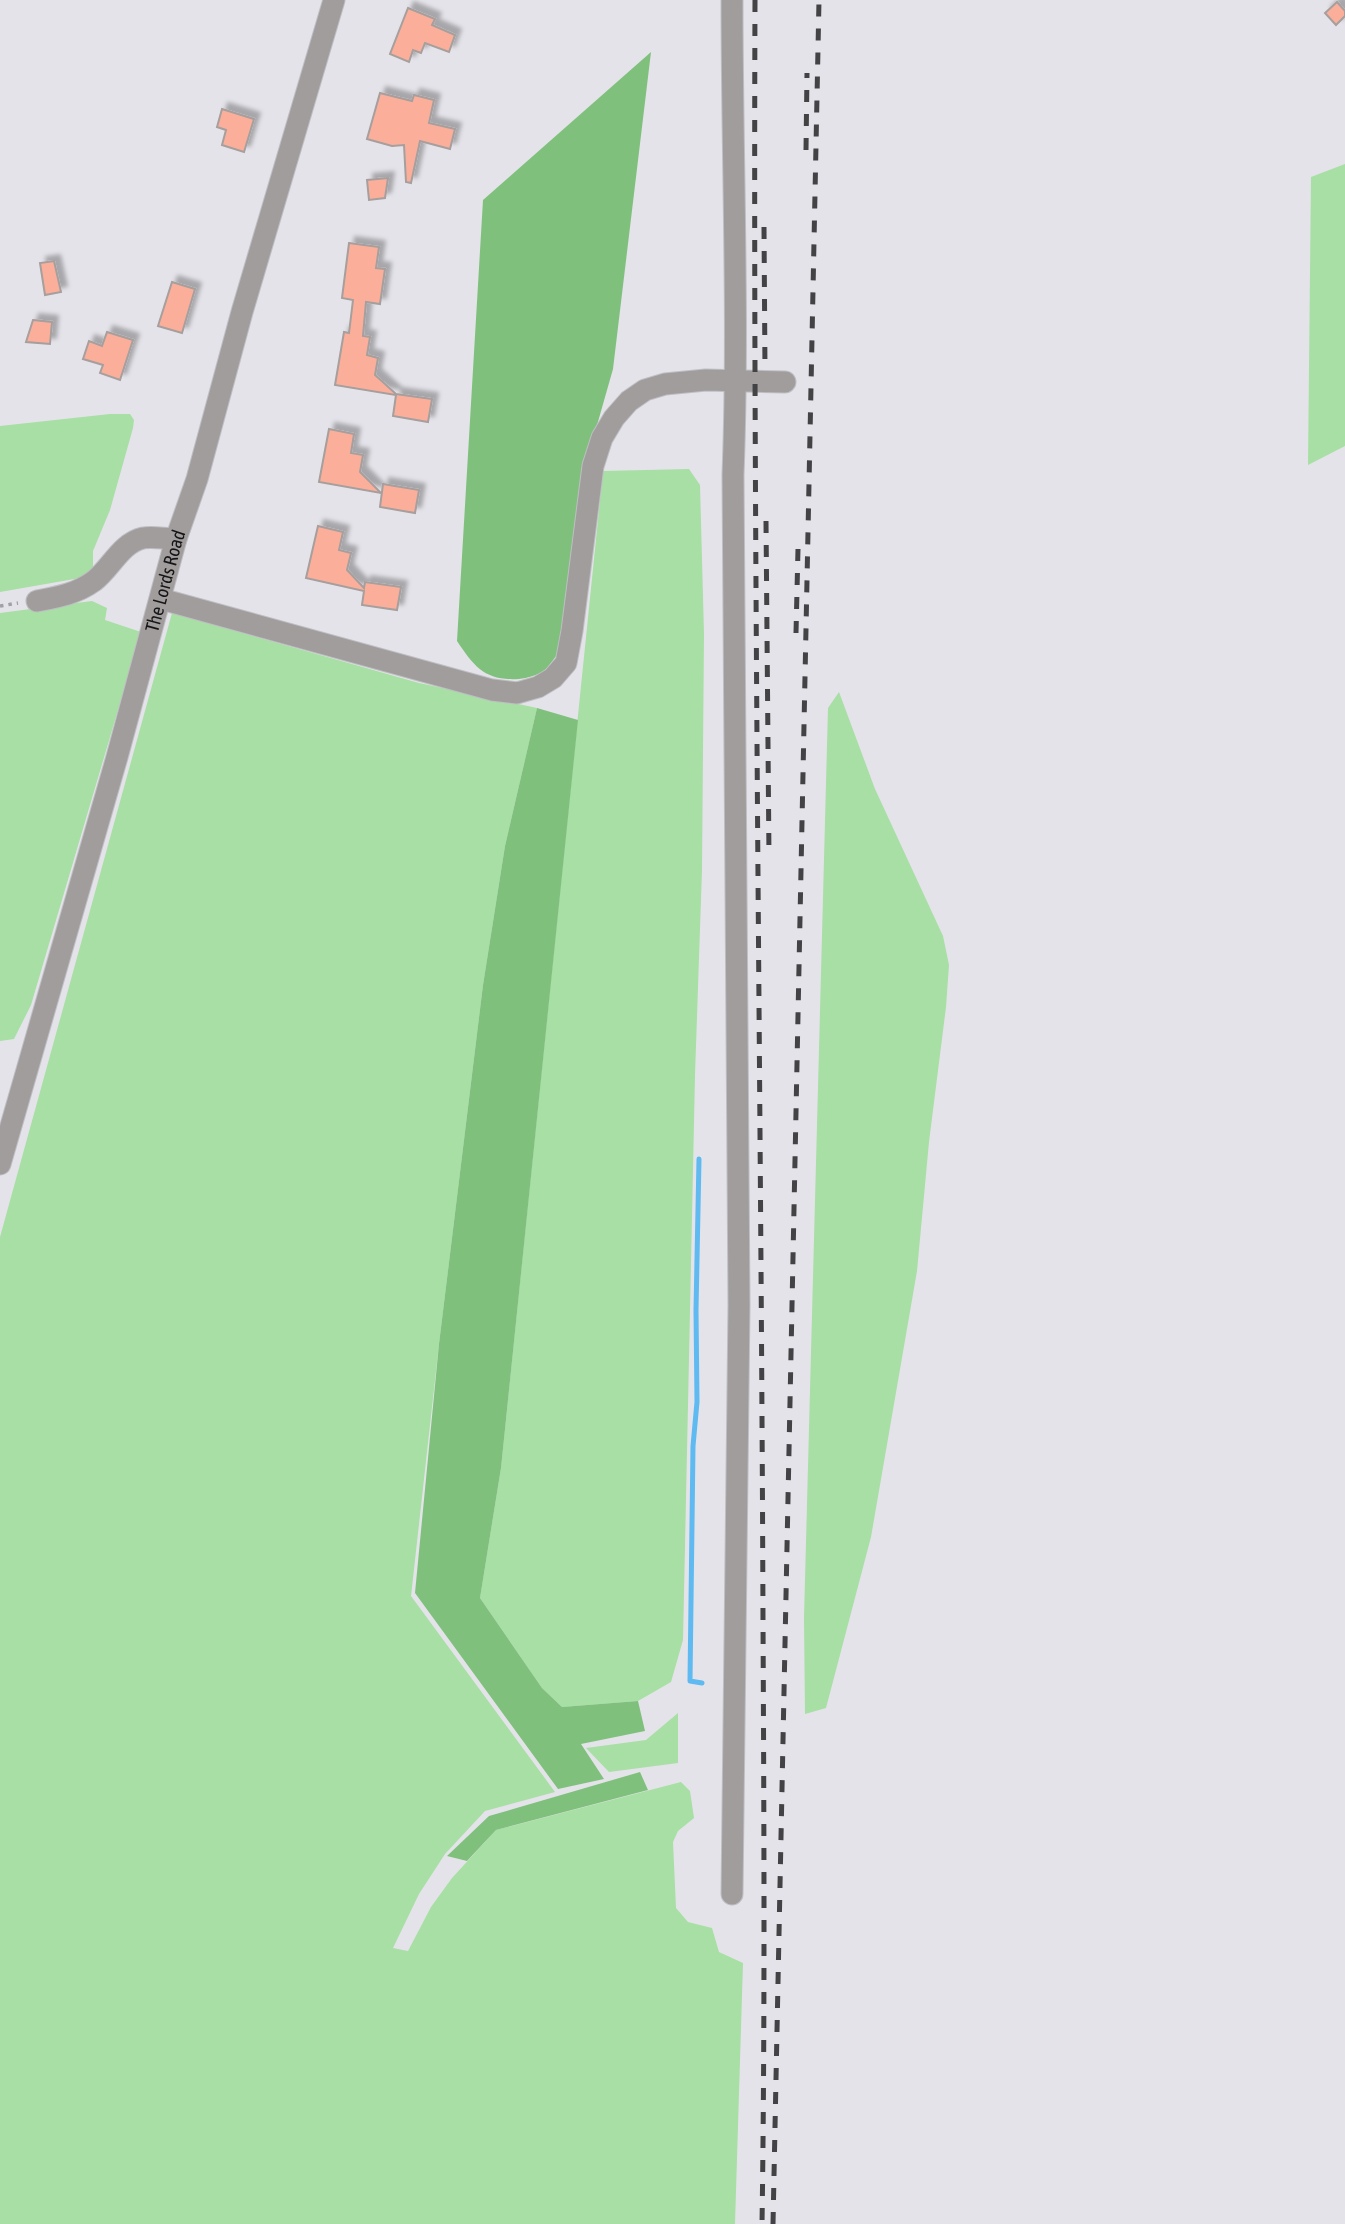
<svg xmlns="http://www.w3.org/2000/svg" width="1345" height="2224" font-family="'Asap Condensed',sans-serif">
<defs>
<filter id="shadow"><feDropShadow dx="6" dy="-6" stdDeviation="2" flood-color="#0004"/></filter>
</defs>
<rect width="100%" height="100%" fill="#e4e3e9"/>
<!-- green -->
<g fill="#a7dfa4">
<path d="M1345 164V446L1308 465 1311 177Z"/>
<path d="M110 414H130L134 420 133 428 110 510 93 551V570L80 578 0 592V426Z"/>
<path d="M689 469 700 485 704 634 702 870 695 1075 683 1640 671 1682 638 1701 562 1707 542 1688 480 1598 501 1468 603 471Z"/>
<path d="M92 601 107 608 105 620 141 632 31 1005 14 1039 0 1041V613Z"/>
<path d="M172 613 419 683 537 708 505 846 483 985 439 1344 411 1596 555 1792 485 1811 445 1854 419 1894 393 1948 408 1951 431 1907 452 1878 496 1830 681 1782 690 1791 694 1818 678 1831 673 1842 676 1908 688 1922 712 1928 719 1952 743 1963 735 2224H0V1237Z"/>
<path d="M839 692 875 789 943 936 949 965 946 1007 929 1142 917 1271 871 1537 826 1708 805 1714 804 1618 828 708Z"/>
<path d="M678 1713V1763L609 1772 586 1748 646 1740Z"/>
</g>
<!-- forest -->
<g fill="#7fc17c">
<path d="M651 52 613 369 584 471 559 653C554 658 550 665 545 670 539 675 527 678 519 679 486 681 475 668 457 641L483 200Z"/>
<path d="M537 708 578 720 501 1468 480 1598 542 1688 562 1707 638 1701 645 1731 581 1744 604 1779 558 1789 415 1593 439 1344 483 985 505 846Z"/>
<path d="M640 1772 648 1790 496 1830 467 1861 447 1856 489 1816Z"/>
</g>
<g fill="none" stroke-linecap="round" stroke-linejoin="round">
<!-- stream -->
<path stroke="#5ebaf0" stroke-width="5" d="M699 1159 696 1310 697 1402 693 1446 690 1681 702 1683"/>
</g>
<!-- building -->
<g fill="#fbaf9a" stroke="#a69f9d" stroke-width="2" filter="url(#shadow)">
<path d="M1337 2 1345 11V16L1336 25 1325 13Z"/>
<path d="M408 8 435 19 432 25 455 35 449 52 425 43 421 53 413 50 409 62 390 54Z"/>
<path d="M380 93 412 101 414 95 434 100 429 123 455 129 450 149 420 141 411 183 406 182 404 145 392 146 367 139Z"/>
<path d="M222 109 254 119 244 152 222 145 226 130 217 127Z"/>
<path d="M388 178 385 198 369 200 367 180Z"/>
<path d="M349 243 379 247 376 268 385 269 380 304 366 302 363 336 370 337 367 355 378 358 375 375 396 394 432 399 428 422 393 416 396 395 335 385 344 332 349 333 353 300 342 298Z"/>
<path d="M54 261 61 292 45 295 40 263Z"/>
<path d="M172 282 195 289 182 333 158 326Z"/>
<path d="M33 320 52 322 50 344 26 342Z"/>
<path d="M107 332 133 340 120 380 100 373 103 365 83 359 89 341 102 346Z"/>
<path d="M329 429 354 434 351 453 363 455 360 472 381 493 319 482Z"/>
<path d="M383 484 419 490 415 513 380 507Z"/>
<path d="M318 526 343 532 339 550 351 553 347 570 364 588 365 582 401 587 397 610 362 605 364 591 306 578Z"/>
</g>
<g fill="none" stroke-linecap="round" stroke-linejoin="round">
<defs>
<g id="minor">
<path d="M161 599 492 690 517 693 538 687 553 678 566 663 572 631 593 466 602 438 614 418 629 401 645 390 665 384 706 380 785 382"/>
<path d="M37 601C58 597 76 594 94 581 111 568 121 543 143 538 153 536 165 539 176 539"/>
<path id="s1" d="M0 1164 117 757 176 539 197 479 242 312 334 0"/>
<path d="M732 1894 739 1305 733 475C739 317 732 159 732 0"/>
</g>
</defs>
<!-- minor casing -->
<use href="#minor" stroke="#bfbec3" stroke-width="23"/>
<!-- path -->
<path stroke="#a1a0a5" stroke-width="3.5" stroke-dasharray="3.5 5" stroke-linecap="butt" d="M0 606 18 603"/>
<!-- minor -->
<use href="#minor" stroke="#a09d9c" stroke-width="21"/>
<!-- rail -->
<g stroke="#434245" stroke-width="5" stroke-dasharray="12 12" stroke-linecap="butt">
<path d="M755 0C753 540 761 1080 763 1620 764 1822 765 2023 762 2224"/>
<path d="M806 150 807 73"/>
<path d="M764 227 765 371"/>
<path d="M766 521 769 857"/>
<path d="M796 633 798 549"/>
<path d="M773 2224 819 0"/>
</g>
</g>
<g text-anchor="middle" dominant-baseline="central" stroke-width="7" stroke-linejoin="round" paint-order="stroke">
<!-- street labels -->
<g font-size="19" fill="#161517" stroke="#f2f0f6">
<text stroke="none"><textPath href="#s1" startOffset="606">The Lords Road</textPath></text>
</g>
</g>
</svg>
